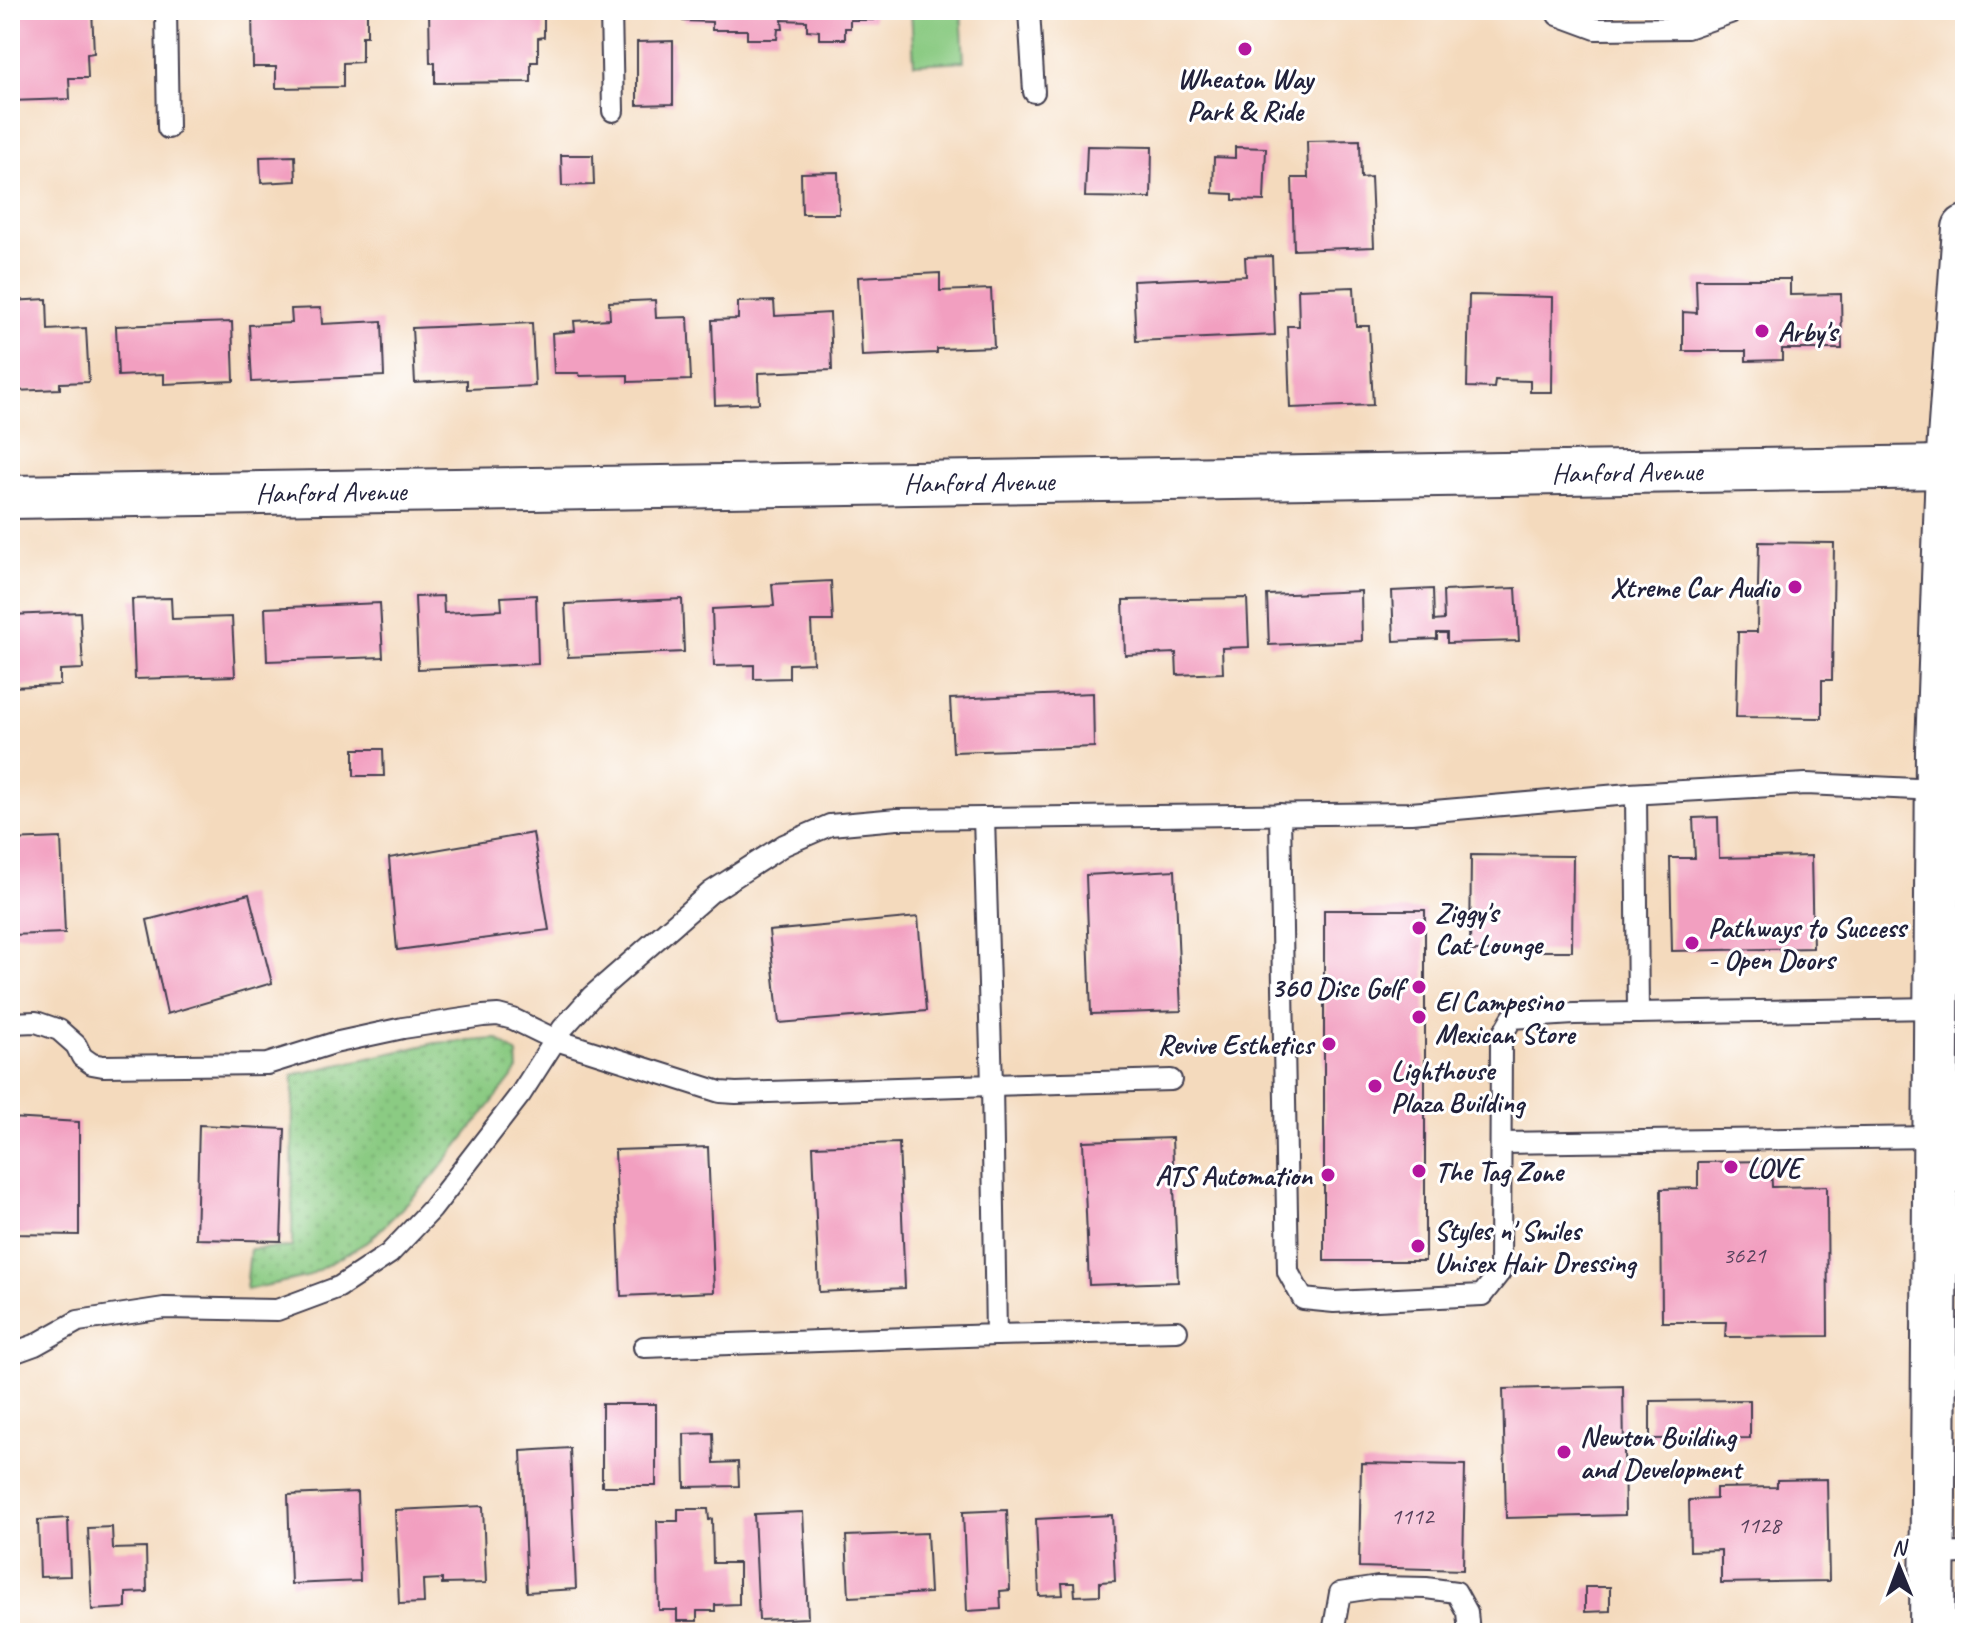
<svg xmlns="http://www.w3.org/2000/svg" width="1975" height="1643" font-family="Caveat,sans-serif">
<defs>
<pattern id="grass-dots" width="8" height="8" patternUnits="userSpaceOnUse" patternTransform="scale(2)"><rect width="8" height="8" fill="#8bcb83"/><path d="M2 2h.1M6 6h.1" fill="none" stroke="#78ae72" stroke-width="1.8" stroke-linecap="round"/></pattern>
</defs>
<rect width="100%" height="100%" fill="#fff"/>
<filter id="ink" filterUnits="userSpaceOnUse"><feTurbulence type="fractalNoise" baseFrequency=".0125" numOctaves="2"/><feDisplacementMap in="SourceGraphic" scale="16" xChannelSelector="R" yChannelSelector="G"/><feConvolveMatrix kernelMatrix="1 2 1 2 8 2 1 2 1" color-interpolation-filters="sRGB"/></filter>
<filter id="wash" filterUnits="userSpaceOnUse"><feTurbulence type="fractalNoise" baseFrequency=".006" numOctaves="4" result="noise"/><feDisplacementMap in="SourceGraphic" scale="32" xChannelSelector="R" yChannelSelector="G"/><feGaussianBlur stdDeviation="1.8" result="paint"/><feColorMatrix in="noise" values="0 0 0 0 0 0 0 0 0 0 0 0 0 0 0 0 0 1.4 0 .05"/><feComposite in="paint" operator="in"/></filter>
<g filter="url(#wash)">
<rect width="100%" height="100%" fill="#f4dabd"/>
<!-- grass -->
<path fill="url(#grass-dots)" stroke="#56765f" stroke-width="2" d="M497 1039 517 1054 518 1070 432 1178 369 1241 306 1277 246 1290 250 1249 292 1247 293 1075 435 1043Z"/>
<!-- green -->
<path fill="#8bcb83" stroke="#56765f" stroke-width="2" d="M911 10H961L964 61 914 64Z"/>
<g id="blocks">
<!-- building -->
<g fill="#f29fc0">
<path d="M10 10H92L94 53 87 54 88 78H69L70 99 10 101Z"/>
<path d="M252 10H367V36H362V62L343 63V87L276 88V67H253Z"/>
<path d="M429 10H544V37L538 38V62H531V82L435 83V63H430Z"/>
<path d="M683 10H874V20H850V28H845V39H819V31L807 30V21L782 20 783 29H778L777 39H747V30H712V22L683 21Z"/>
<path d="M673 41V104L637 105V42Z"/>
<path d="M1360 140 1361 178 1371 177 1374 247 1294 250 1292 178H1308L1307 141Z"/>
<path d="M1087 146 1152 147 1151 198 1085 197Z"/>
<path d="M1235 147 1266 148 1264 201 1233 200V194L1213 193 1214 157 1235 158Z"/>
<path d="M561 155H593L594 185 562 186Z"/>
<path d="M295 156 296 181 261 183 260 157Z"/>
<path d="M838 172 839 214H802L801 173Z"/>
<path d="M1272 256 1275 335 1136 341 1133 281 1246 276 1245 257Z"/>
<path d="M940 273V291L991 289 994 347 937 349V353L862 356 858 277Z"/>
<path d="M1696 279H1790V295L1841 294 1842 349H1782V360L1746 361V351H1683V312L1697 313Z"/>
<path d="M1354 287 1356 326H1369L1373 405 1290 408 1287 326H1299L1298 289Z"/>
<path d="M1469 295 1553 297 1552 392H1530V381L1495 380 1494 388 1467 387Z"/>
<path d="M47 299 48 330 86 328 89 382 60 383V389L15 391V386H10V301Z"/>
<path d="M655 300 656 318 688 317 691 380 628 382V375L580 376 579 373H554L552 333 575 331 574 321 610 319 609 302Z"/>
<path d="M774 301 775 316 830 313 832 370 758 373 759 403 715 405 712 320 738 319V302Z"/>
<path d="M321 308 322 324 382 321 384 376 252 382 249 325 292 323 291 309Z"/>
<path d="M232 322 234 381 164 384V374L118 376 116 326Z"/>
<path d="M532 323 535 386 467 389V380L415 383 412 328Z"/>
<path d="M1759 542 1834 543 1832 680H1822V718L1736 717 1738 632H1757Z"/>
<path d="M831 581 833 621H811L813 663 789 664V678L754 679V665L714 666 712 609 774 606 772 584Z"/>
<path d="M1516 588 1519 641 1447 643V633H1437V639L1394 641 1392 591 1433 589 1434 621 1444 620 1443 591Z"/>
<path d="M1361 591 1362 641 1269 645 1267 595Z"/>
<path d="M536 595 538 664 418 669 415 597 443 596 444 613 502 610 501 597Z"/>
<path d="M171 598 172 619 232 617 235 676 135 679 132 599Z"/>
<path d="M1247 598 1249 647 1222 648 1223 673 1177 675 1176 653 1125 655 1123 600Z"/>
<path d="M682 599 684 652 568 657 565 604Z"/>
<path d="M380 603 383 657 267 661 265 608Z"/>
<path d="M80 612 83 669 60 670V685L10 687V615Z"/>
<path d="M1093 693 1094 747 953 752 950 699Z"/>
<path d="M354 749H383L384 776H354Z"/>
<path d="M1718 817 1719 858 1811 856 1813 948 1672 951 1670 858H1695L1693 818Z"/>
<path d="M533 833 549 930 397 950 389 858Z"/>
<path d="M61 838 65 933 10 935V840Z"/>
<path d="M1471 855 1573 856 1572 951H1470Z"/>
<path d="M1175 870 1181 1011 1091 1014 1086 875Z"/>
<path d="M249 894 272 983 167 1014 147 920Z"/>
<rect x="1324" y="910" width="101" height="351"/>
<path d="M918 917 926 1011 779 1023 769 931Z"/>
<path d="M10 1118 79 1122V1235L10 1234Z"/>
<path d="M199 1125 285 1129 281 1241 196 1239Z"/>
<path d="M1172 1138 1178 1282 1089 1285 1083 1141Z"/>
<path d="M899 1143 905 1288 819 1292 813 1146Z"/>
<path d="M708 1147 714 1292 621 1296 615 1150Z"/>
<path d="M1771 1161 1772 1187 1827 1186 1828 1336 1725 1337 1726 1322H1662L1661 1189 1698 1188V1162Z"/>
<path d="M1623 1386 1625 1515 1506 1518 1503 1389Z"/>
<path d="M1750 1400V1438L1650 1439V1401Z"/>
<rect x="602" y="1404" width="54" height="82"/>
<path d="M713 1433 714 1463 738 1462 739 1486 685 1487 684 1434Z"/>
<path d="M570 1448 576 1589 527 1592 521 1451Z"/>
<path d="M1361 1463 1465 1465 1463 1570 1359 1567Z"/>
<path d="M1827 1479 1829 1581 1721 1583V1550L1690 1551 1689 1500 1716 1499V1488L1777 1487V1480Z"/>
<path d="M357 1492 360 1581 291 1584 288 1495Z"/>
<path d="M483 1506 486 1583 442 1584V1579L423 1580 424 1603 399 1604 395 1510Z"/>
<path d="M678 1509H708L709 1520 712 1519 713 1563H739V1604L715 1605V1611H697V1621H677V1610H659L657 1521H678Z"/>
<path d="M1007 1510 1010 1590 1000 1591 1001 1609 967 1611 963 1512Z"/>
<path d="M803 1512 808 1618 759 1620 754 1514Z"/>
<path d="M1112 1515 1115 1581 1100 1582V1595L1075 1596 1074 1583H1062L1063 1595 1039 1596 1036 1519Z"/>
<path d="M68 1518 70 1576 40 1577 38 1520Z"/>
<path d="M112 1527 113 1549 146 1548 147 1592 126 1593V1608L92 1610 88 1528Z"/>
<path d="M927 1533 930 1593 849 1597 846 1536Z"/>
<path d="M1585 1587H1610V1611L1585 1612Z"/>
</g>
</g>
</g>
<g filter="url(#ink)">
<use href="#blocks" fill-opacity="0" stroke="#423e4e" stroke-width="2"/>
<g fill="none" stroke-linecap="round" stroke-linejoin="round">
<defs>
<g id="lane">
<path d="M166 10 168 128"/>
<path d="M611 10 613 111"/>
<path d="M1029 10 1034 92"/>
<path d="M1556 10 1558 15 1596 29 1687 28 1730 13 1732 10"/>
<path d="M1636 794 1638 1013"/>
<path d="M1280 814 1288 1272 1303 1299 1334 1302 1482 1295 1500 1272 1501 1037 1512 1018 1574 1014 1936 1008"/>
<path d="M10 1023 36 1022 59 1030 76 1045 82 1057 92 1064 103 1066 267 1064 334 1043 403 1028 483 1016 498 1015 513 1019 556 1040 720 1092 736 1093 992 1085 984 818"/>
<path d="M1936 1122 1965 1121"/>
<path d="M1501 1143 1936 1137"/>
<path d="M996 1335 1177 1331"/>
<path d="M644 1347 996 1335 992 1085 1171 1080"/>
<path d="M10 1354 35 1345 78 1321 164 1308 277 1310 339 1287 389 1254 432 1209 520 1095 563 1028 592 996 711 892 784 845 830 825 897 819 1411 813 1629 794 1806 784 1938 790"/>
<path d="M1933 1554 1965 1553"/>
<path d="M1333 1633 1340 1593 1378 1587 1426 1588 1456 1592 1467 1612 1469 1633"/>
</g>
<path id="street" d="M10 497 1948 467"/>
<path id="primary" d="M1932 1633 1938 749 1948 467 1965 228"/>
</defs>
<!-- lane casing -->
<use href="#lane" stroke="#423e4e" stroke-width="24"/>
<!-- street casing -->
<use href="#street" stroke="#423e4e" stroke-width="46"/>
<!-- primary casing -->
<use href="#primary" stroke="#423e4e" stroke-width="48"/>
<!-- lane -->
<use href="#lane" stroke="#fff" stroke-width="20"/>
<!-- street -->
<use href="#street" stroke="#fff" stroke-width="42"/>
<!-- primary -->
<use href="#primary" stroke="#fff" stroke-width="44"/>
</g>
</g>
<!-- markers -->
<g fill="#b5179e" stroke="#fff" stroke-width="3">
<circle cx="1245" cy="49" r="8"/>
<circle cx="1762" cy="331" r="8"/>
<circle cx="1795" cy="587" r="8"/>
<circle cx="1419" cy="928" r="8"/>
<circle cx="1692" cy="943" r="8"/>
<circle cx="1419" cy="987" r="8"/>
<circle cx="1419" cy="1017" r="8"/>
<circle cx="1329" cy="1044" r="8"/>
<circle cx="1375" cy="1086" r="8"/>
<circle cx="1731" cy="1167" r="8"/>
<circle cx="1419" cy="1171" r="8"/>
<circle cx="1328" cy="1175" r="8"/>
<circle cx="1418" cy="1246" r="8"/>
<circle cx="1564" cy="1452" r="8"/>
</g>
<g text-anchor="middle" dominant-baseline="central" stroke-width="6" stroke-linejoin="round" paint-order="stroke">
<!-- number labels -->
<g font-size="24" fill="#56415c">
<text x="1744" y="1255">3621</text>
<text x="1412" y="1516">1112</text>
<text x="1759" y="1525">1128</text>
</g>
<!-- poi labels -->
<g font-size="28" font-weight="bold" fill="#22223b" stroke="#fff" text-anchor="start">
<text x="1245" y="78" text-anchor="middle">Wheaton Way<tspan x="1245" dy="32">Park &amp; Ride</tspan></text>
<text x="1778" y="331">Arby's</text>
<text x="1779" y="587" text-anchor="end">Xtreme Car Audio</text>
<text x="1435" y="912">Ziggy's<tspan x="1435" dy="32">Cat Lounge</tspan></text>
<text x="1708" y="927">Pathways to Success<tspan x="1708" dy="32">- Open Doors</tspan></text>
<text x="1403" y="987" text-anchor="end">360 Disc Golf</text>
<text x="1435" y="1001">El Campesino<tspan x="1435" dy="32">Mexican Store</tspan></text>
<text x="1313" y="1044" text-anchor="end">Revive Esthetics</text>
<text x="1391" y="1070">Lighthouse<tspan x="1391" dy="32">Plaza Building</tspan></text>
<text x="1747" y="1167">LOVE</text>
<text x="1435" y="1171">The Tag Zone</text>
<text x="1312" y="1175" text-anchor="end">ATS Automation</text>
<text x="1434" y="1230">Styles n' Smiles<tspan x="1434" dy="32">Unisex Hair Dressing</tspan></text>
<text x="1580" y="1436">Newton Building<tspan x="1580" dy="32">and Development</tspan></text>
</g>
<!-- street labels -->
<g font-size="28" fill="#22223b" stroke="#fff">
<text transform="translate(1627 472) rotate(-1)">Hanford Avenue</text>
<text transform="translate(979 482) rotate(-1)">Hanford Avenue</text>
<text transform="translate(331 492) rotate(-1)">Hanford Avenue</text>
</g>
</g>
<!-- margin -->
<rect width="1975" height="1643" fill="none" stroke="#fff" stroke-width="40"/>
<!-- north arrow -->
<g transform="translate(1899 1567) rotate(359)" stroke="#ffffff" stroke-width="6" paint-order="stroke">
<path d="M0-6L14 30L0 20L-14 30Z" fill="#22223b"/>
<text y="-12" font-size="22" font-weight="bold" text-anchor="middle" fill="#22223b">N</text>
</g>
</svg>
